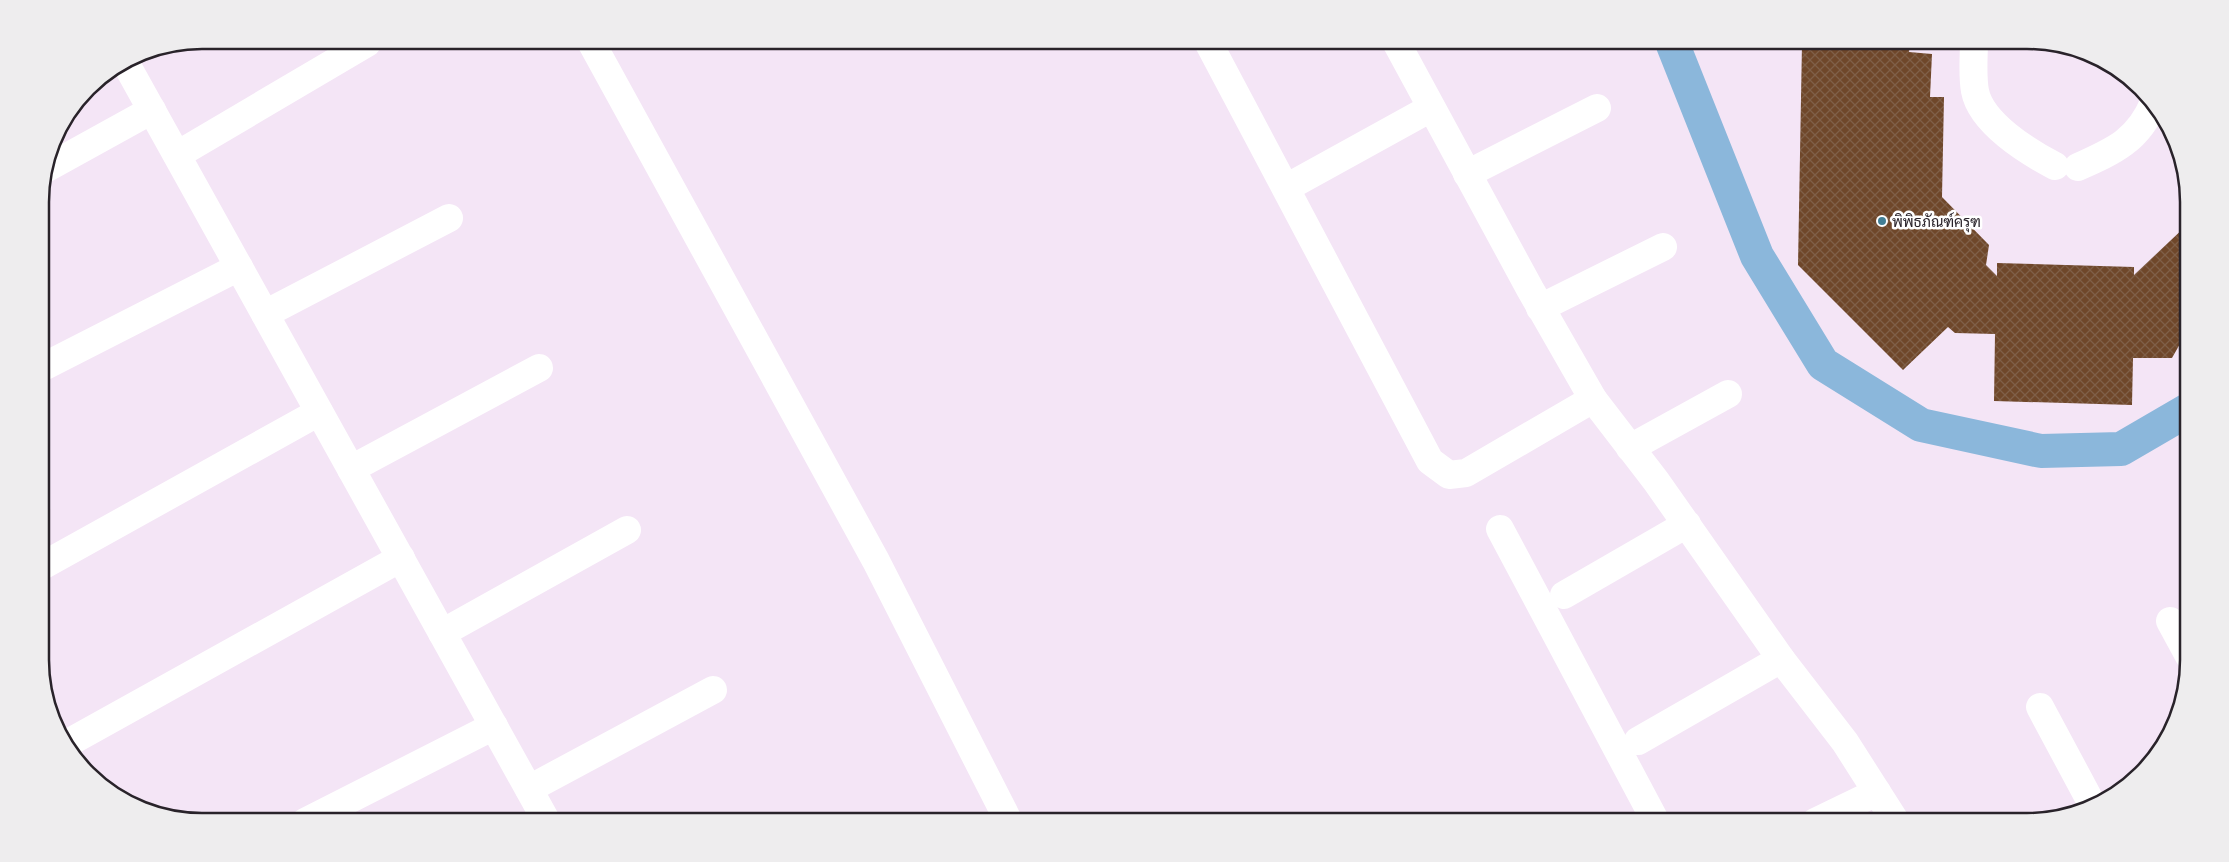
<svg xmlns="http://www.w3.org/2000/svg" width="2229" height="862" font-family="'Asap Condensed',Sarabun,sans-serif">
<defs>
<pattern id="building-cross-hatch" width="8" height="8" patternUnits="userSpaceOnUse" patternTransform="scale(1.25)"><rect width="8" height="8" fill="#6f472a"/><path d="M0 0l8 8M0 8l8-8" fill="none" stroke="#7f5f48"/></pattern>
</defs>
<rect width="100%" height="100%" fill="#f4e5f6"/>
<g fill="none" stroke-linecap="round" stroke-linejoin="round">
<!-- canal -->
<path stroke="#8bb7db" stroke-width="34" d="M1671 40 1757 256 1823 364 1921 425 2041 451 2121 449 2188 410"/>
</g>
<!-- building -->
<path fill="url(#building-cross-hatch)" d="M1802 43 1910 45 1909 52 1932 54 1930 97H1944L1942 197 1989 245 1986 265 1997 276V263L2134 267V275L2188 224V338L2185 335 2172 358H2133L2132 405 1994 401 1995 334 1955 333 1948 327 1903 370 1798 265Z"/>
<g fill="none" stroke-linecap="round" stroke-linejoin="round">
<!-- minor -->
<g stroke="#fff" stroke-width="28">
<path d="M590 40 876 561 1009 822"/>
<path d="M1207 40 1430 461 1449 475 1466 473 1593 399"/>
<path d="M1395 40 1530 289 1593 399 1656 481 1781 659 1845 742 1896 822"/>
<path d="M1974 40C1974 56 1972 75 1975 91 1981 123 2028 152 2055 166"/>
<path d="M125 62 547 822"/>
<path d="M177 155 367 43"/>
<path d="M2078 167C2114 151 2139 140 2154 102"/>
<path d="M47 168 152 110"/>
<path d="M1467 174 1597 108"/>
<path d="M1286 188 1431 108"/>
<path d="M1540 308 1663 247"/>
<path d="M265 314 449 218"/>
<path d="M41 368 239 267"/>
<path d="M1630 448 1728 394"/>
<path d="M351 469 539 368"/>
<path d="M1500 529 1656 822"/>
<path d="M42 566 319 412"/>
<path d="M1564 595 1687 524"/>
<path d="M2170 621 2189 656"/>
<path d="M442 633 627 530"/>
<path d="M2040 707 2093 806"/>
<path d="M1638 741 1781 659"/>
<path d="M68 743 401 558"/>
<path d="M529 789 713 690"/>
<path d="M305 822 494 726"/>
<path d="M1815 822 1877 792"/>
</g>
</g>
<!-- markers -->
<circle fill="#427f96" stroke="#fff" stroke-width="2" cx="1882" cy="221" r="5"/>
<g text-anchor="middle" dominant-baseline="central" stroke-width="5" stroke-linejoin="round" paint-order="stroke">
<!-- poi labels -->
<g font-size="15" fill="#29232a" stroke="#fff" text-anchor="start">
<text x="1892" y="221">พิพิธภัณฑ์ครุฑ</text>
</g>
</g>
<!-- crop -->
<path d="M0 0H2229V862H0ZM202 49H2027A153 153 0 0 1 2180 202V660A153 153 0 0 1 2027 813H202A153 153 0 0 1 49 660V202A153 153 0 0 1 202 49Z" fill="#eeedee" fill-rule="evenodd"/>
<path fill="none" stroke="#29232a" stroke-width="2.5" d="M202 49H2027A153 153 0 0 1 2180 202V660A153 153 0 0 1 2027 813H202A153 153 0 0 1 49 660V202A153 153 0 0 1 202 49Z"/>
</svg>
